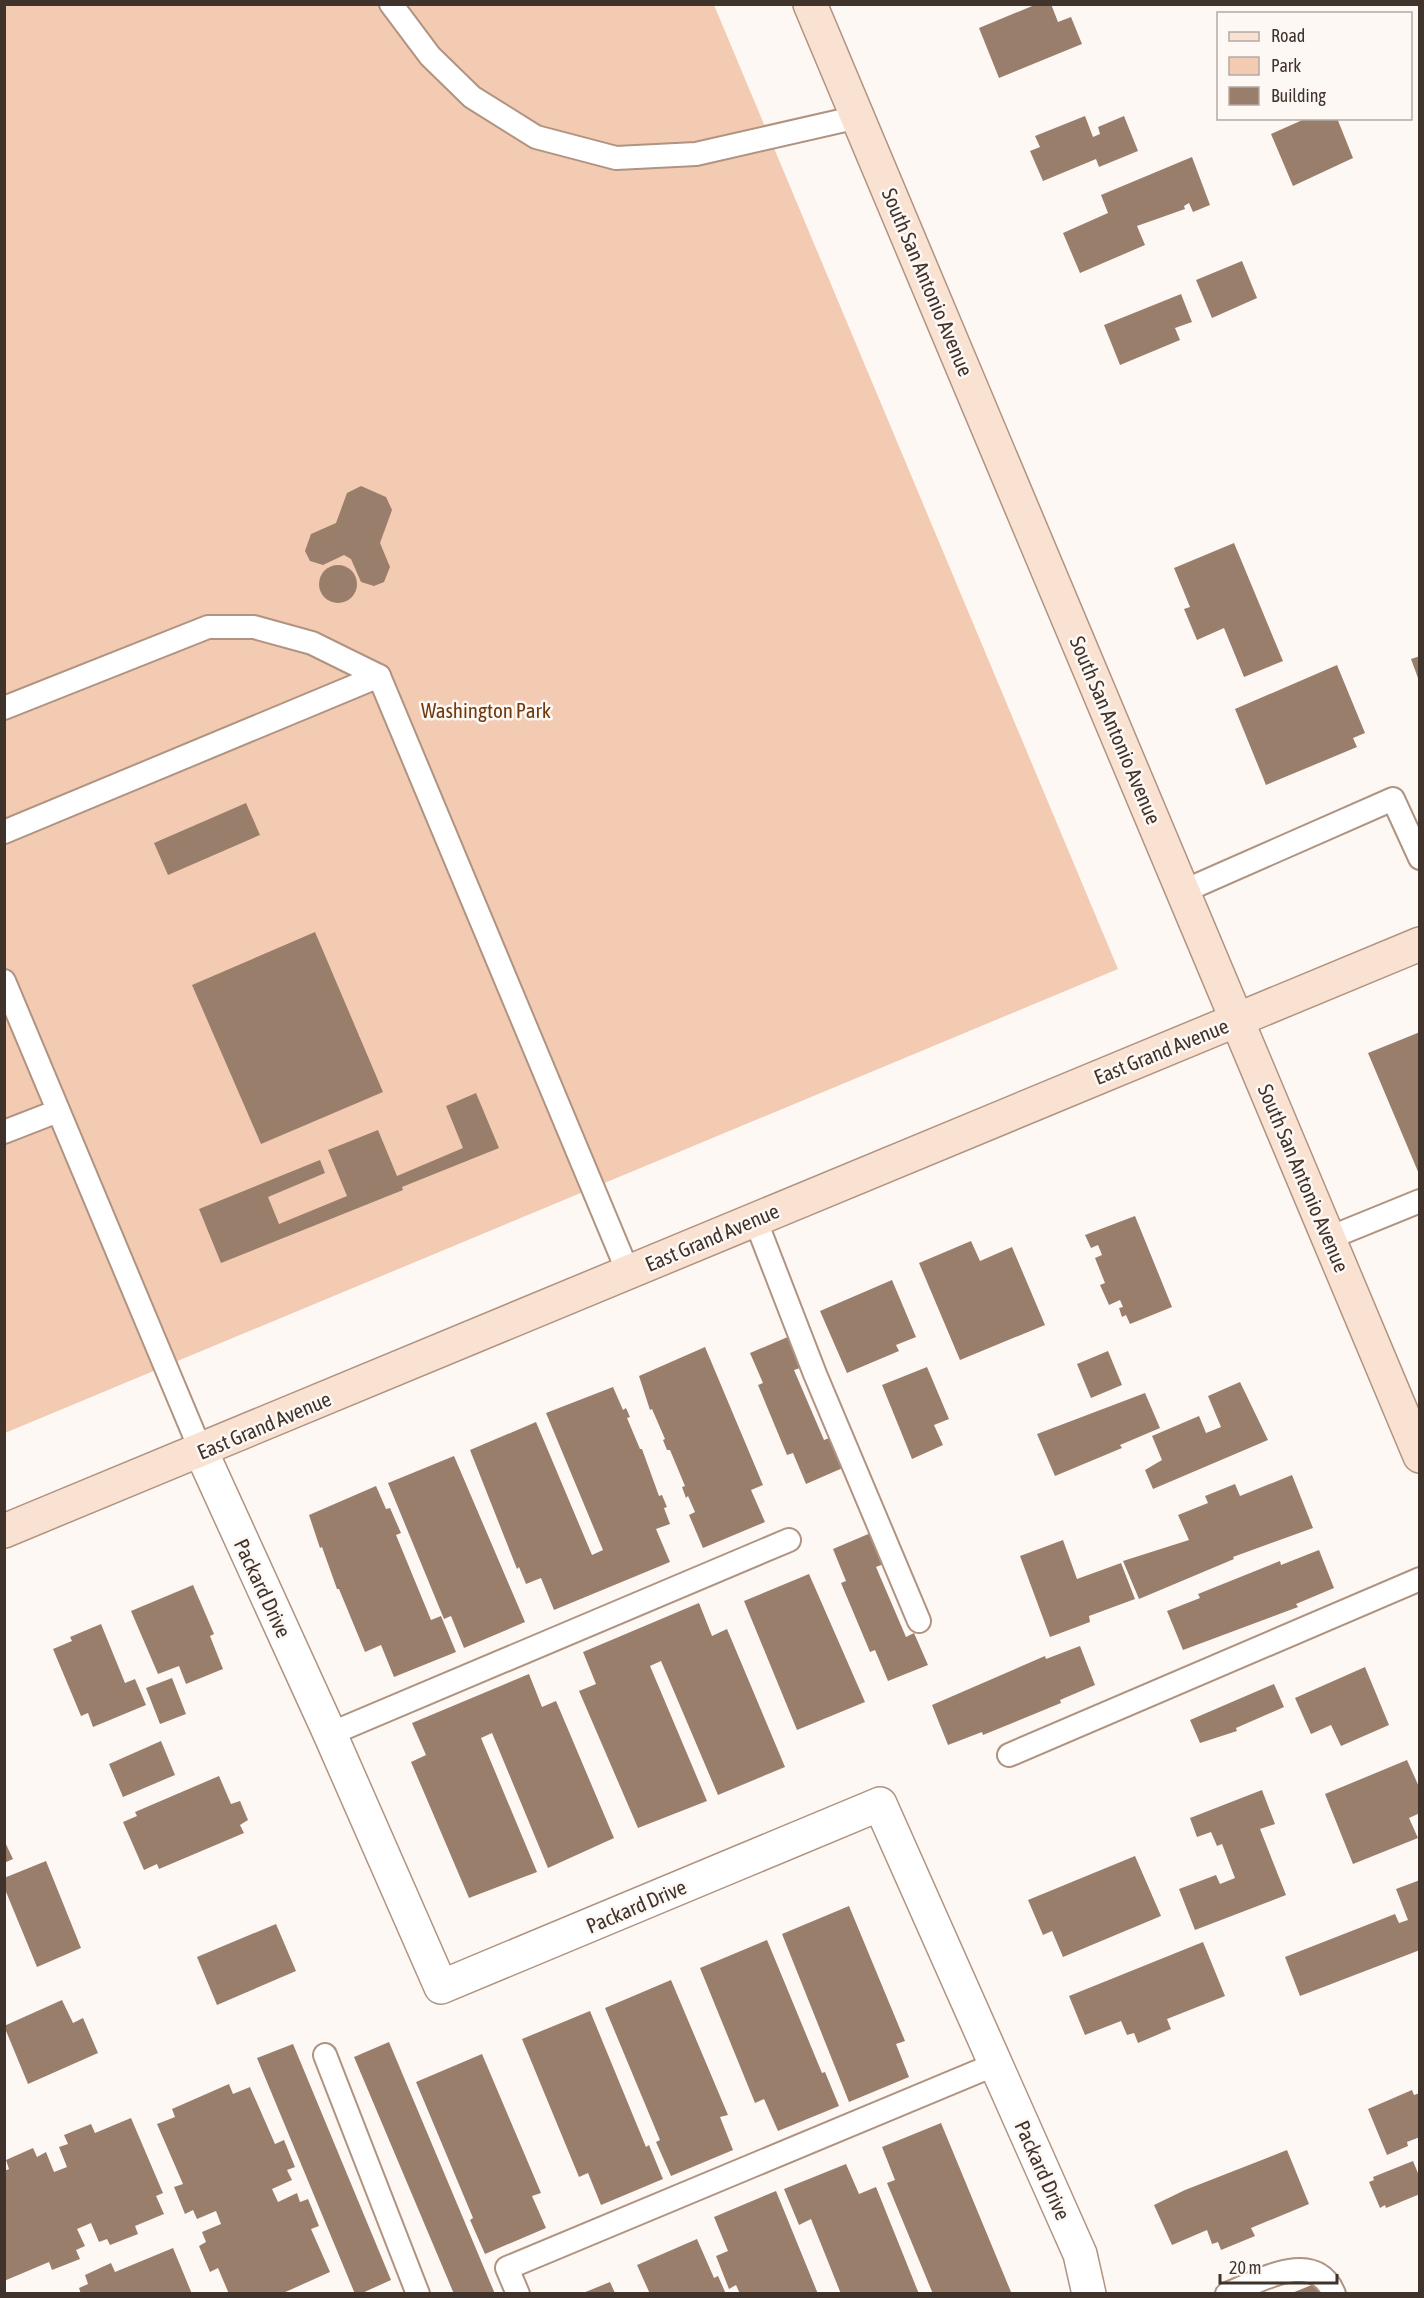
<svg xmlns="http://www.w3.org/2000/svg" width="1424" height="2298" font-family="'Asap Condensed',sans-serif">
<rect width="100%" height="100%" fill="#fef8f4"/>
<!-- green -->
<path fill="#f2cbb2" d="M4 5H714L1118 969 5 1433Z"/>
<!-- building -->
<g fill="#9a7e6c">
<path d="M1037 4H1051L1058 22 1071 17 1082 44 999 78 979 28Z"/>
<path d="M1085 116 1093 137 1100 134 1098 127 1124 116 1138 151 1099 167 1096 159 1043 181 1030 151 1040 147 1035 136Z"/>
<path d="M1307 118H1337L1353 158 1293 186 1271 134Z"/>
<path d="M1192 157 1210 205 1193 212 1189 203 1184 206 1185 209 1137 226 1145 245 1080 273 1063 233 1108 213 1101 195Z"/>
<path d="M1242 261 1257 298 1212 318 1196 280Z"/>
<path d="M1181 294 1192 322 1175 328 1180 340 1120 365 1104 325Z"/>
<path d="M361 486 386 497 392 510 380 543 390 567 384 582 374 586 361 582 351 559 344 555 323 565 310 561 305 551 311 534 336 523 347 493Z"/>
<path d="M1234 543 1283 661 1244 677 1224 628 1197 640 1184 609 1190 607 1174 568Z"/>
<circle cx="338" cy="584" r="19"/>
<path d="M1420 656V677L1418 678 1411 659Z"/>
<path d="M1337 665 1365 733 1353 738 1357 747 1266 785 1235 709Z"/>
<path d="M246 803 260 835 168 875 154 843Z"/>
<path d="M315 932 383 1092 261 1144 192 985Z"/>
<path d="M1420 1032V1174H1419L1368 1053Z"/>
<path d="M476 1093 499 1148 402 1187 403 1190 221 1263 199 1209 320 1160 325 1173 268 1197 279 1224 347 1196 328 1150 378 1130 397 1176 463 1148 446 1106Z"/>
<path d="M1135 1216 1172 1307 1130 1324 1126 1315 1122 1317 1119 1308 1123 1307 1120 1300 1109 1305 1100 1285 1105 1283 1095 1258 1102 1255 1098 1245 1091 1248 1085 1235Z"/>
<path d="M971 1241 980 1261 1012 1247 1045 1325 960 1360 919 1263Z"/>
<path d="M892 1280 916 1337 896 1345 899 1351 847 1373 820 1311Z"/>
<path d="M790 1336 803 1367 794 1370 824 1440 832 1437 845 1467 806 1484 793 1453 787 1455 758 1385 763 1383 750 1353Z"/>
<path d="M705 1347 763 1485 751 1490 765 1522 703 1548 689 1515 695 1512 688 1496 686 1498 682 1487 685 1486 670 1450H667L663 1440 665 1439 652 1409 650 1410 639 1376Z"/>
<path d="M1108 1351 1122 1385 1091 1398 1077 1364Z"/>
<path d="M927 1367 949 1419 934 1425 943 1445 912 1459 882 1385Z"/>
<path d="M1240 1382 1268 1440 1153 1489 1145 1470 1162 1460 1152 1436 1199 1416 1206 1433 1221 1427 1208 1396Z"/>
<path d="M613 1387 623 1410 626 1408 630 1417 627 1418 640 1449H642L659 1496 662 1495 667 1507 664 1508 670 1524 656 1529 670 1562 554 1610 541 1578 526 1584 519 1567 517 1569 470 1450 536 1422 592 1555 603 1550 546 1413Z"/>
<path d="M1145 1393 1160 1428 1120 1445 1122 1448 1055 1476 1037 1434Z"/>
<path d="M454 1456 525 1622 464 1648 451 1616 444 1619 388 1483Z"/>
<path d="M1292 1475 1313 1528 1233 1557 1234 1559 1139 1599 1123 1561 1189 1540 1178 1515 1208 1503 1205 1496 1235 1484 1240 1496Z"/>
<path d="M376 1486 386 1509 390 1508 401 1533 396 1535 431 1620 441 1616 456 1652 394 1677 381 1645 365 1652 339 1589H337L322 1547 320 1548 309 1515Z"/>
<path d="M873 1532 886 1563 876 1567 906 1637 914 1633 928 1665 888 1681 875 1650 870 1652 841 1583 846 1581 833 1549Z"/>
<path d="M1063 1540 1077 1579 1121 1563 1135 1599 1089 1616 1090 1622 1050 1637 1020 1556Z"/>
<path d="M1319 1550 1334 1588 1296 1604 1298 1607 1183 1650 1167 1611 1200 1598 1198 1594 1280 1561 1281 1565Z"/>
<path d="M809 1574 865 1702 797 1730 744 1601Z"/>
<path d="M193 1585 214 1634 210 1636 223 1669 186 1684 179 1666 158 1674 131 1611Z"/>
<path d="M699 1603 712 1636 727 1629 785 1767 718 1795 661 1661 650 1666 707 1801 638 1828 579 1691 596 1684 583 1652Z"/>
<path d="M101 1624 125 1683 135 1679 146 1705 93 1727 88 1713 81 1716 53 1649 72 1641 70 1637Z"/>
<path d="M1080 1646 1095 1685 1060 1700 1061 1703 983 1735 982 1732 948 1745 932 1705 1045 1656 1046 1659Z"/>
<path d="M1365 1667 1389 1725 1341 1746 1331 1725 1311 1734 1295 1698Z"/>
<path d="M529 1674 542 1707 556 1701 614 1838 548 1868 492 1733 481 1738 537 1872 469 1898 411 1762 426 1755 412 1723Z"/>
<path d="M172 1678 186 1714 160 1724 146 1688Z"/>
<path d="M1274 1684 1284 1707 1236 1728 1237 1731 1200 1743 1190 1720Z"/>
<path d="M161 1741 175 1775 123 1797 109 1764Z"/>
<path d="M1407 1760 1420 1789V1813L1409 1818 1418 1838 1353 1864 1325 1794Z"/>
<path d="M219 1776 231 1804 240 1801 248 1820 240 1825 244 1833 159 1869 157 1864 144 1870 123 1822 137 1816 135 1812Z"/>
<path d="M1262 1790 1275 1824 1260 1829 1286 1895 1195 1930 1179 1889 1216 1875 1220 1884 1235 1878 1222 1844 1217 1846 1211 1832 1197 1837 1190 1818Z"/>
<path d="M4 1840 13 1859 4 1863Z"/>
<path d="M1135 1856 1161 1916 1063 1957 1052 1931 1043 1935 1028 1900Z"/>
<path d="M46 1861 81 1948 37 1967 4 1887V1878Z"/>
<path d="M1420 1880V1950L1300 1996 1285 1957 1395 1914 1399 1923 1408 1920 1396 1889Z"/>
<path d="M849 1906 905 2041 896 2044 909 2077 849 2102 782 1934Z"/>
<path d="M276 1924 296 1971 217 2005 197 1957Z"/>
<path d="M767 1940 822 2073 825 2072 839 2106 778 2131 764 2099 755 2103 700 1968Z"/>
<path d="M1203 1942 1225 1996 1167 2019 1171 2029 1138 2043 1134 2033 1127 2035 1121 2021 1085 2035 1069 1996Z"/>
<path d="M671 1980 728 2115 720 2117 733 2150 671 2176 656 2142 660 2140 605 2008Z"/>
<path d="M62 2000 73 2023 83 2018 98 2053 28 2084 4 2026Z"/>
<path d="M590 2011 646 2147 649 2145 663 2179 601 2205 588 2173 579 2177 522 2039Z"/>
<path d="M389 2042 495 2294H454L354 2057Z"/>
<path d="M293 2044 391 2280 360 2294H355L257 2058Z"/>
<path d="M482 2054 541 2193 532 2196 546 2228 485 2254 470 2220 473 2218 416 2082Z"/>
<path d="M229 2084 233 2094 250 2087 275 2144 284 2140 295 2167 287 2170 292 2180 272 2189 278 2202 297 2193 300 2202 308 2199 319 2226 311 2229 330 2272 281 2294H229L218 2268 210 2272 199 2246 206 2242 202 2232 221 2224 216 2211 197 2219 193 2210 185 2214 174 2187 183 2184 157 2124 175 2117 172 2109Z"/>
<path d="M1412 2090 1414 2095 1420 2093V2137L1407 2142 1408 2146 1387 2155 1368 2109Z"/>
<path d="M131 2118 163 2193 156 2196 164 2214 135 2226 138 2234 110 2245 107 2239 99 2242 91 2223 77 2229 85 2246 76 2250 80 2259 52 2270 49 2262 4 2281V2171L9 2169 6 2160 33 2148 37 2157 46 2152 54 2172 67 2167 59 2147 68 2144 64 2135 91 2124 95 2133Z"/>
<path d="M941 2123 1011 2292 1007 2294H933L887 2183 895 2180 882 2147Z"/>
<path d="M1287 2150 1309 2204 1251 2228 1255 2236 1221 2250 1218 2242 1212 2244 1207 2230 1172 2245 1154 2205 1185 2190Z"/>
<path d="M1413 2161 1420 2178V2194L1386 2208 1385 2205 1380 2208 1369 2182 1374 2180 1373 2177Z"/>
<path d="M846 2164 859 2194 876 2187 919 2294H841L811 2219 799 2225 784 2189Z"/>
<path d="M776 2191 818 2294H740L736 2285 729 2289 716 2256 728 2251 714 2217Z"/>
<path d="M697 2239 714 2278 718 2276 726 2294H650L637 2265Z"/>
<path d="M173 2248 192 2294H81L79 2288 88 2284 85 2275 111 2263 115 2272Z"/>
<path d="M610 2282 615 2293H583Z"/>
<path d="M1319 2282 1324 2293H1292Z"/>
</g>
<g fill="none" stroke-linecap="round" stroke-linejoin="round">
<defs>
<g id="lane">
<path d="M391 4 430 56 472 97 536 137 616 158 696 154 858 117"/>
<path d="M4 708 208 627H254L312 643 379 676"/>
<path d="M4 832 379 676 628 1272"/>
<path d="M1184 891 1393 799 1420 858"/>
<path d="M4 981 201 1451"/>
<path d="M4 1132 58 1111"/>
<path d="M755 1219 815 1374 919 1621"/>
<path d="M1329 1238 1420 1201"/>
<path d="M330 1734 789 1540"/>
<path d="M1009 1755 1420 1579"/>
<path d="M325 2055 418 2294"/>
<path d="M518 2294 507 2268 996 2064"/>
<path d="M1227 2294C1260 2281 1315 2247 1334 2294"/>
</g>
<path id="street" d="M201 1451 330 1734 441 1987 880 1804 1080 2254 1089 2294"/>
<g id="secondary">
<path d="M810 4 1420 1456"/>
<path d="M4 1531 1420 944"/>
</g>
</defs>
<!-- lane casing -->
<use href="#lane" stroke="#b09380" stroke-width="26"/>
<!-- street casing -->
<use href="#street" stroke="#b09380" stroke-width="36"/>
<!-- secondary casing -->
<use href="#secondary" stroke="#b09380" stroke-width="36"/>
<!-- lane -->
<use href="#lane" stroke="#fff" stroke-width="22"/>
<!-- street -->
<use href="#street" stroke="#fff" stroke-width="33"/>
<!-- secondary -->
<use href="#secondary" stroke="#f9e2d2" stroke-width="33"/>
</g>
<g text-anchor="middle" dominant-baseline="central" stroke-width="5" stroke-linejoin="round" paint-order="stroke">
<!-- street labels -->
<g font-size="21" fill="#3f332b" stroke="#fef8f4">
<text transform="translate(928 282) rotate(67)">South San Antonio Avenue</text>
<text transform="translate(1116 730) rotate(67)">South San Antonio Avenue</text>
<text transform="translate(1161 1051) rotate(-22)">East Grand Avenue</text>
<text transform="translate(1304 1178) rotate(67)">South San Antonio Avenue</text>
<text transform="translate(712 1237) rotate(-23)">East Grand Avenue</text>
<text transform="translate(264 1425) rotate(-23)">East Grand Avenue</text>
<text transform="translate(263 1588) rotate(65)">Packard Drive</text>
<text transform="translate(636 1906) rotate(-23)">Packard Drive</text>
<text transform="translate(1043 2170) rotate(66)">Packard Drive</text>
</g>
<!-- park labels -->
<g font-size="21" fill="#703a0f" stroke="#fef8f4">
<text x="486" y="710">Washington Park</text>
</g>
</g>
<!-- border -->
<rect width="1424" height="2298" fill="none" stroke="#3f332b" stroke-width="12"/>
<!-- legend -->
<rect x="1217" y="12" width="195" height="108" fill="#fef8f4" stroke="#b2a9a4" stroke-width="1.5"/>
<rect x="1229" y="32" width="30" height="9" fill="#f9e2d2" stroke="#b2a9a4" stroke-width="1.5"/>
<text x="1271" y="42" font-size="18" fill="#3f332b">Road</text>
<rect x="1229" y="57" width="30" height="18" fill="#f2cbb2" stroke="#b2a9a4" stroke-width="1.5"/>
<text x="1271" y="72" font-size="18" fill="#3f332b">Park</text>
<rect x="1229" y="87" width="30" height="18" fill="#9a7e6c" stroke="#b2a9a4" stroke-width="1.5"/>
<text x="1271" y="102" font-size="18" fill="#3f332b">Building</text>
<!-- scale -->
<path d="M1220 2274v9h117v-9" fill="none" stroke="#3f332b" stroke-width="3"/>
<text x="1229" y="2274" font-size="18" fill="#3f332b" stroke="#fef8f4" stroke-width="4.5" paint-order="stroke">20 m</text>
</svg>
